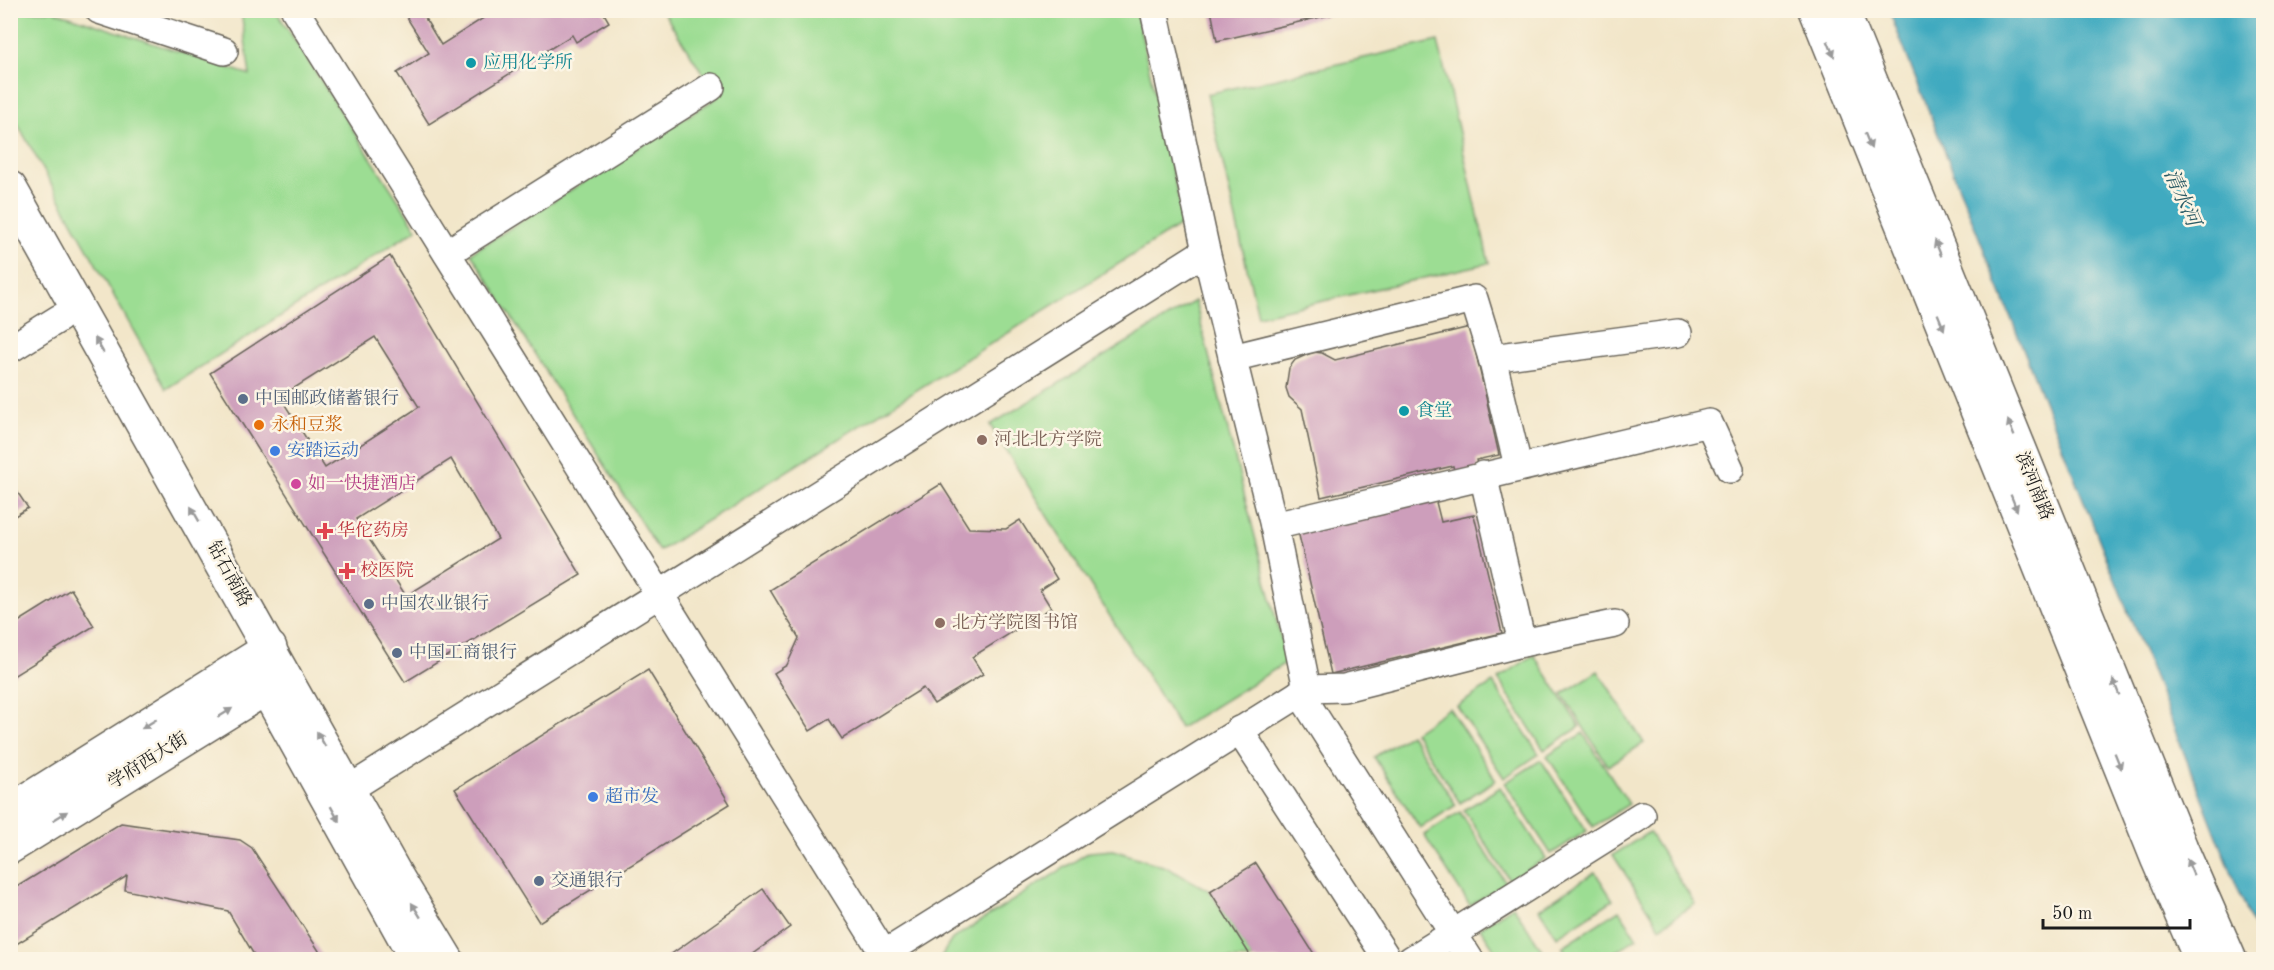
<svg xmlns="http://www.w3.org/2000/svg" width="2274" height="970" font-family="'Old Standard TT','Noto Serif SC',serif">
<rect width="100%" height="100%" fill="#fcf5e5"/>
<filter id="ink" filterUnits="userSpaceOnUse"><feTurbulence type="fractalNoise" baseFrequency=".0167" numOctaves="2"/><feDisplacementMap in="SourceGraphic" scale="12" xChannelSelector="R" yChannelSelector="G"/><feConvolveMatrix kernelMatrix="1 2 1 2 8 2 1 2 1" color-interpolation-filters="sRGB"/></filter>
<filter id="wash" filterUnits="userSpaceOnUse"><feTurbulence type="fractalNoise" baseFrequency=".008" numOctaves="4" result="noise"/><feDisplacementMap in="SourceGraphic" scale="24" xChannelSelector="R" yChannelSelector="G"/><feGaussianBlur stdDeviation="1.35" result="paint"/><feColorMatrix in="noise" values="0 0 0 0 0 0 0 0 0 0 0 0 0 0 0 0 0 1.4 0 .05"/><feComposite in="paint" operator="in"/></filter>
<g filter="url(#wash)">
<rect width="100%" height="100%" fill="#f2e6c9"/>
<!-- green -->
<g fill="#9cdd93" stroke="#5c7c58" stroke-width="1.5">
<path d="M662 10 1136 11 1184 223 659 551 471 253 718 97Z"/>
<path d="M10 11H54L250 75 241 11H276L417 229 166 389 11 112Z"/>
<path d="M1438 41 1489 263 1258 316 1207 94Z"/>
<path d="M1195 301 1287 662 1180 728 990 425Z"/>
<path d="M1534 655 1580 727 1544 750 1498 679Z"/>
<path d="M1598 671 1644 743 1608 766 1562 694Z"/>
<path d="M1493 683 1539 754 1504 778 1457 706Z"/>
<path d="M1449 708 1496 780 1460 803 1414 732Z"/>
<path d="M1583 733 1629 804 1593 827 1547 756Z"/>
<path d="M1410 734 1456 805 1420 828 1374 757Z"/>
<path d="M1541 760 1587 831 1551 854 1505 783Z"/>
<path d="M1500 787 1546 858 1510 881 1464 810Z"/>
<path d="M1460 812 1506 883 1470 906 1424 835Z"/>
<path d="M1649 832 1695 904 1660 927 1613 855Z"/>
<path d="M1113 850 1166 867 1210 891 1253 959 939 960 952 939 1089 852Z"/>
<path d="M1595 872 1613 900 1557 937 1539 909Z"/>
<path d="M1513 906 1548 959H1501L1480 928Z"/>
<path d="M1619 910 1637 938 1604 959H1571L1562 947Z"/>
</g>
<!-- water -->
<path fill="#40aac0" stroke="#2e636e" stroke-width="1.5" d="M1889 11H2254L2264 34 2263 952Z"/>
<g id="blocks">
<!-- building -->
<g fill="#cd9ebb" fill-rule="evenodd">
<path d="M402 10H420L441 45 496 10H602L609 22 576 42 572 35 429 124 397 73 429 53Z"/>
<path d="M1211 10H1347V11L1217 41Z"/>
<path d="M390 256 581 575 405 682 210 373ZM375 337 419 407 325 468 280 397ZM451 459 498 539 406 596 356 519Z"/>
<path d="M1470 327 1499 455 1476 460 1478 469 1455 474 1453 466 1321 497 1302 409 1289 397 1286 388 1289 368 1295 360 1313 352 1322 353 1335 360Z"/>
<path d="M10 481 28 508 10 519Z"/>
<path d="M941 484 969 528 1006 529 1020 520 1057 579 1040 590 1051 608 972 657 983 674 934 704 923 688 842 739 829 719 810 731 774 673 787 665 799 638 770 590Z"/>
<path d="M1435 498 1441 522 1474 515 1502 633 1331 674 1298 531Z"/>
<path d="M71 589 94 626 10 678V627Z"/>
<path d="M648 670 730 804 539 922 455 789Z"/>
<path d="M121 823 240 840 252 848 325 960H257L228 911 125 890 127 876 10 948V891Z"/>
<path d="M1256 863 1318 960H1253L1210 891Z"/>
<path d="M763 889 790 927 744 960H663Z"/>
</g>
</g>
</g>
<g filter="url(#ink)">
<use href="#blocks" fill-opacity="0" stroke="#676359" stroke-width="1.5"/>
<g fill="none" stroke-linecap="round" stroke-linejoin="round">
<defs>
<g id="minor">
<path d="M99 10 224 51"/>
<path d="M295 10 884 954 1307 689 1274 526 1206 251 1154 10"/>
<path d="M447 253 711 87"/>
<path d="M10 349 60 318"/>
<path d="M1232 358 1474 299 1492 358 1518 466"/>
<path d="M1492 358 1678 333"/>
<path d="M1483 475 1522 643"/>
<path d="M1274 526 1709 423 1730 469"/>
<path d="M1307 689 1344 688 1522 643 1615 624"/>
<path d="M1300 693 1470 960"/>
<path d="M1239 730 1388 960"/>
<path d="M349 789 1206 251"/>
<path d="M1411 960 1642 815"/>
</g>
<g id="major">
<path d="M1816 10 2158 860 2201 960"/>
<path d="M1842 10 2181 848 2230 960"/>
<path d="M10 188 398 879 447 960"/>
<path d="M266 688 417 960"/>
<path d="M10 811 270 648"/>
<path d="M10 847 284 677"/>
</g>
</defs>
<!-- minor casing -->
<use href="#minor" stroke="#676359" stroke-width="30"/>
<!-- major casing -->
<use href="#major" stroke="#676359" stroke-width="36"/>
<!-- minor -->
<use href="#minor" stroke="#fff" stroke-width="27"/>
<!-- major -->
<use href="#major" stroke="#fff" stroke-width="33"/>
</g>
<!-- one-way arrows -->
<defs><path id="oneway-solid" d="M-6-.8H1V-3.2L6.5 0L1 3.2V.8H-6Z" transform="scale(1.5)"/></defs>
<g fill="#999">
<use href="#oneway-solid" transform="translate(1831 49) rotate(68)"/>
<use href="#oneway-solid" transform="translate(1868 141) rotate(68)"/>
<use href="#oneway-solid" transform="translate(1938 248) rotate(-112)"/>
<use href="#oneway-solid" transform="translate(1941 322) rotate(68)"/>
<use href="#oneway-solid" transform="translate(99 345) rotate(-120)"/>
<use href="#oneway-solid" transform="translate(2011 428) rotate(-112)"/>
<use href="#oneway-solid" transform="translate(2014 503) rotate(68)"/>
<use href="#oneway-solid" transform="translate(195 514) rotate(-120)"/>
<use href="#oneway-solid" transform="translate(2116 687) rotate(-112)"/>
<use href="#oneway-solid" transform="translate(225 713) rotate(-32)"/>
<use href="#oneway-solid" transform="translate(149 724) rotate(148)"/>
<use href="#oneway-solid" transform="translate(321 739) rotate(-120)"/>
<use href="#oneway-solid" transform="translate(2118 761) rotate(68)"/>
<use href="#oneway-solid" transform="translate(335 814) rotate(61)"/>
<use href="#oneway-solid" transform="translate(60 816) rotate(-32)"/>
<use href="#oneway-solid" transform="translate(2190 867) rotate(-113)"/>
<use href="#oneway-solid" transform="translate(416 910) rotate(-122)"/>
</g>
</g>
<!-- markers -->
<g fill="#0f9aa8" stroke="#fcf5e5" stroke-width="2">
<circle cx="471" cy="63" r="6"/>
<circle cx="1404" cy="411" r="6"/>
</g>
<g fill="#5c6f8a" stroke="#fcf5e5" stroke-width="2">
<circle cx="243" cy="399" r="6"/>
<circle cx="369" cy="604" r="6"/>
<circle cx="397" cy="653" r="6"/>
<circle cx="539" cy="881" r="6"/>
</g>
<circle fill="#e8710a" stroke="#fcf5e5" stroke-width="2" cx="259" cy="425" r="6"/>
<g fill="#8d6e63" stroke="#fcf5e5" stroke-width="2">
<circle cx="982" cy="440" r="6"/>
<circle cx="940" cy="623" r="6"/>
</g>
<g fill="#3f7fe0" stroke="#fcf5e5" stroke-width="2">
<circle cx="275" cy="451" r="6"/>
<circle cx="593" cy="797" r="6"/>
</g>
<circle fill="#d1479c" stroke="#fcf5e5" stroke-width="2" cx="296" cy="484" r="6"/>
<g fill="#e0444e" stroke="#fcf5e5" stroke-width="2">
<path d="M322 522h6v6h6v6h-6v6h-6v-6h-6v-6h6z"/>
<path d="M344 562h6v6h6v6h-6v6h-6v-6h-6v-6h6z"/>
</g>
<g text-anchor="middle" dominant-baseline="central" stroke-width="5" stroke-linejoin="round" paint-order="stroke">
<!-- culture labels -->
<g font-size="18" fill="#0d838f" stroke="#fcf5e5" text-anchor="start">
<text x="483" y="63">应用化学所</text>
<text x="1416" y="411">食堂</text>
</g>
<!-- service labels -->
<g font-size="18" fill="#4e5e75" stroke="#fcf5e5" text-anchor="start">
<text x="255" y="399">中国邮政储蓄银行</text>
<text x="381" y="604">中国农业银行</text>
<text x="409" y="653">中国工商银行</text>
<text x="551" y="881">交通银行</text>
</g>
<!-- food labels -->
<g font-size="18" fill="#c56008" stroke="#fcf5e5" text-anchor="start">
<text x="271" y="425">永和豆浆</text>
</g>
<!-- education labels -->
<g font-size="18" fill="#785e54" stroke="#fcf5e5" text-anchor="start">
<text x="994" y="440">河北北方学院</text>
<text x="952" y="623">北方学院图书馆</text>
</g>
<!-- shop labels -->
<g font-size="18" fill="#366cbe" stroke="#fcf5e5" text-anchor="start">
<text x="287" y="451">安踏运动</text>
<text x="605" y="797">超市发</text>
</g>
<!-- hotel labels -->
<g font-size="18" fill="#b23c85" stroke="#fcf5e5" text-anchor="start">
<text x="308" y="484">如一快捷酒店</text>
</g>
<!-- street labels -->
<g font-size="18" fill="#1c1c1c" stroke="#fcf5e5">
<text transform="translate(2034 486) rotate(68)">滨河南路</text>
<text transform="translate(229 574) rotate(61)">钻石南路</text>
<text transform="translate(148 761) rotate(-32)">学府西大街</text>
</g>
<!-- health labels -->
<g font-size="18" fill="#be3a42" stroke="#fcf5e5" text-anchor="start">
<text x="337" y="531">华佗药房</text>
<text x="360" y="571">校医院</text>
</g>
<!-- water labels -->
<g font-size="20" font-style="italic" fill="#2c5c66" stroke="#fcf5e5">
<text transform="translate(2181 198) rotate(66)">清水河</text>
</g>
</g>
<!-- margin -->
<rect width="2274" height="970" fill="none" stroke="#fcf5e5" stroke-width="36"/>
<!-- scale -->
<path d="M2043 919v9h147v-9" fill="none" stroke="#1c1c1c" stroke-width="3"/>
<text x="2052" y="919" font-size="18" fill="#1c1c1c" stroke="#fcf5e5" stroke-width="4.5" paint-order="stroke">50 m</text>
</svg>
